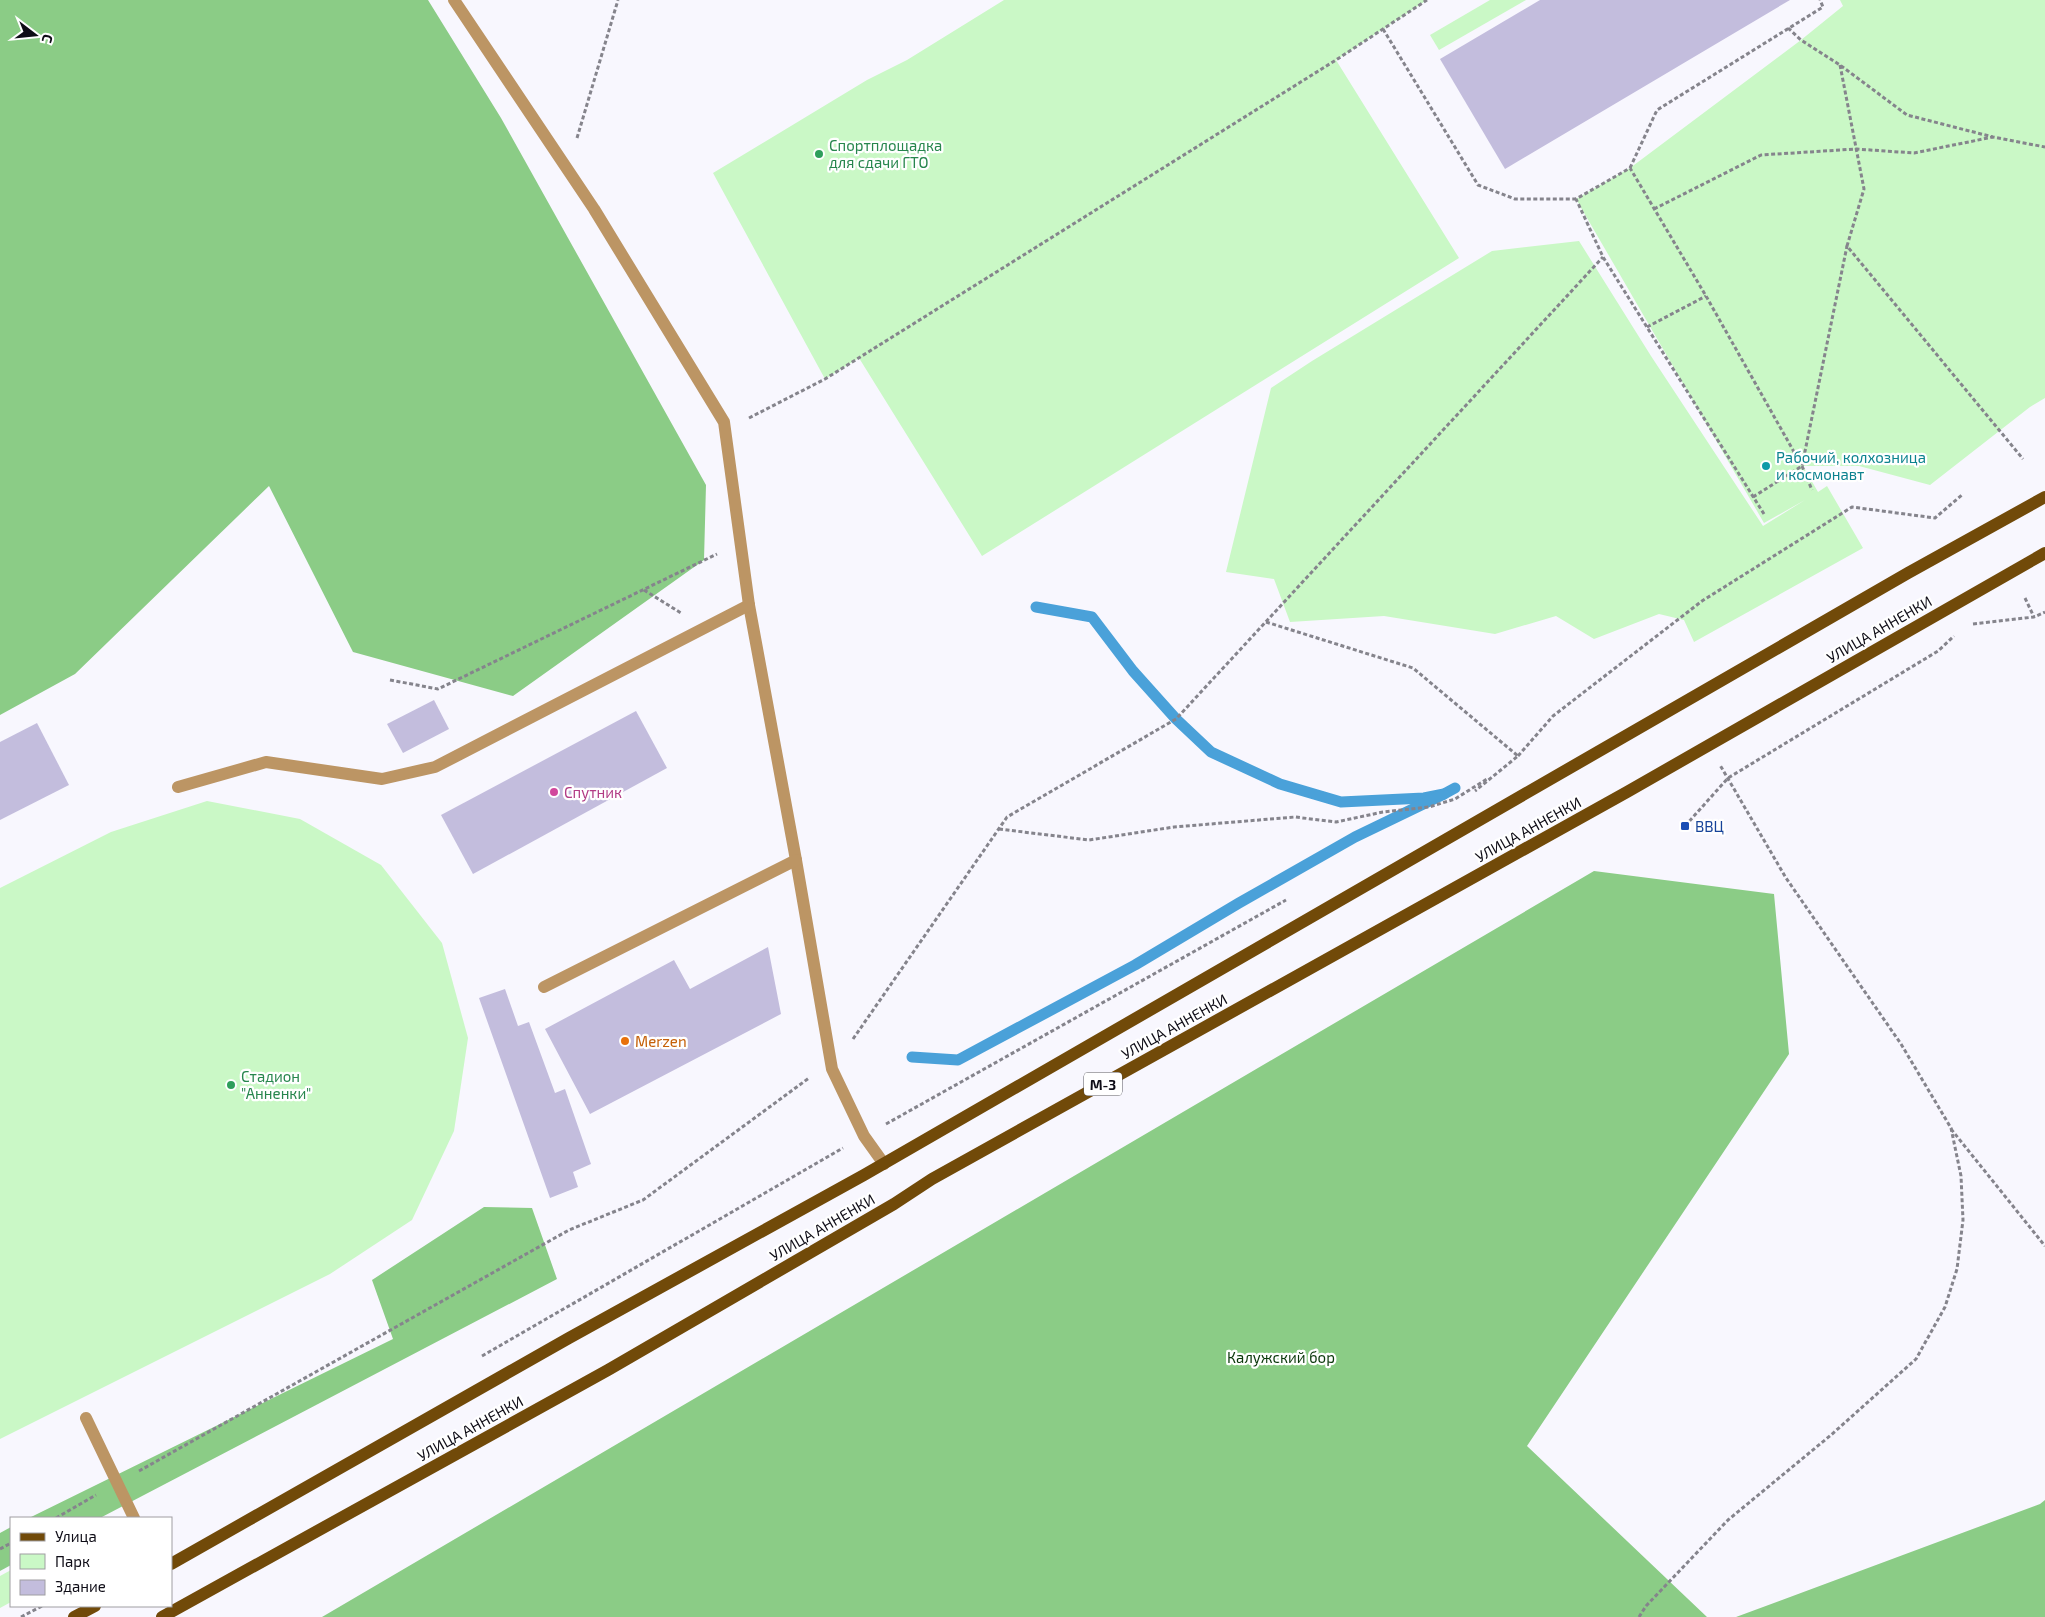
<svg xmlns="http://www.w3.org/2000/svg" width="2045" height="1617" font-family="'Exo 2',sans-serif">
<rect width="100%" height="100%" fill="#f8f7fe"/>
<!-- green -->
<g fill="#caf8c6">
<path d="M1004 0H1427L1336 60 1459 258 982 556 859 358 825 379 713 173 867 80 907 60Z"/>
<path d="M1490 0H1526L1439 50 1430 35Z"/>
<path d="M1840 0H2045V398L2030 407 1930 485 1859 466H1803L1818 492 1827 486 1863 548 1694 642 1684 620 1659 614 1594 639 1556 616 1495 634 1384 616 1290 622 1274 579 1226 572 1271 388 1312 361 1492 251 1579 241 1651 356 1763 526 1805 500 1764 523 1576 199 1630 168 1801 40 1843 6Z"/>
<path d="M207 801 300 819 381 865 442 943 468 1038 454 1131 412 1220 330 1274 0 1439V888L111 832Z"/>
<path d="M11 1570V1602L0 1608V1576Z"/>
</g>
<!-- forest -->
<g fill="#8bcc86">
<path d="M0 0H428L501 118 706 485 704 560 513 696 353 652 269 486 75 674 0 715Z"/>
<path d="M1594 871 1774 894 1789 1054 1527 1446 1707 1617H322Z"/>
<path d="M484 1207 532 1208 557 1279 100 1518H29L393 1339 372 1280Z"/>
<path d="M2045 1500V1617H1736L2040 1504Z"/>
<path d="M11 1527V1565L0 1571V1533Z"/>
</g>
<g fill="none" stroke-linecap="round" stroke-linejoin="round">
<!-- stream -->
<g stroke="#4aa1d9" stroke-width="11">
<path d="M1036 607 1092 617 1133 671 1176 719 1211 752 1280 784 1341 802 1424 798 1444 794 1455 788"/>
<path d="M912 1057 958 1060 1135 965 1239 903 1355 837 1444 794"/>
</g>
</g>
<!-- building -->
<g fill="#c3bddd">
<path d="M1540 0H1790L1505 169 1440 59Z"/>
<path d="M434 700 449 729 403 753 387 724Z"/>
<path d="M636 711 667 768 473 874 441 815Z"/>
<path d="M37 723 69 785 0 820V742Z"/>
<path d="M768 947 781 1014 590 1114 545 1029 674 960 690 989Z"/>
<path d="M505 989 518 1026 529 1022 555 1093 565 1089 591 1164 573 1172 578 1187 550 1198 479 998Z"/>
</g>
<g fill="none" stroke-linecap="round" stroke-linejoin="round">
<!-- path -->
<g stroke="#85848c" stroke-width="3" stroke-dasharray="4 2.5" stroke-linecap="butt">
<path d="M1788 28 1801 40 1840 65 1907 115 1993 137 2045 147"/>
<path d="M1383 29 1478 185 1515 199H1576"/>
<path d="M1840 65 1864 189 1847 246 2023 459"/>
<path d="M577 138 618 0"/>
<path d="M1630 168 1657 110 1823 7 1820 0"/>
<path d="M1654 209 1761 155 1856 149 1914 153 1993 137"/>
<path d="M1647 327 1706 296"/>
<path d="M749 418 825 379 1336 60 1427 0"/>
<path d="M1753 497 1802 466 1847 246"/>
<path d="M1764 514 1603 257 1576 199 1630 168 1706 296 1802 466 1812 490"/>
<path d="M644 590 681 613"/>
<path d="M2025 598 2034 617"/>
<path d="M1266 622 1413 668 1518 756 1475 791"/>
<path d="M1973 624 2034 617 2045 612"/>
<path d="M390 680 438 689 717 554"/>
<path d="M1518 756 1553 716 1702 601 1852 507 1935 518 1963 494"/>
<path d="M1685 826 1728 778 1938 651 1954 636"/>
<path d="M999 829 1089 840 1174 827 1295 817 1336 822 1383 812 1429 807 1455 799 1487 779"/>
<path d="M853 1039 1007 817 1176 719 1603 257"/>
<path d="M886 1124 1286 900"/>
<path d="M1951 1129 2045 1246"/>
<path d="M482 1356 843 1148"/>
<path d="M139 1471 569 1230 643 1200 809 1078"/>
<path d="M56 1518 96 1495"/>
<path d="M0 1549 11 1543"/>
<path d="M21 1617 42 1606"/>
<path d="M1639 1617 1646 1606 1728 1520 1831 1435 1916 1359 1945 1307 1957 1269 1963 1220 1961 1176 1951 1128 1901 1044 1786 878 1720 765"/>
</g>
<!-- minor -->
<g stroke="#bc9564" stroke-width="12">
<path d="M454 0 594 209 724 422 749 605 796 860 832 1069 864 1136 884 1164"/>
<path d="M178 787 266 762 382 779 435 767 749 605"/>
<path d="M544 987 796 860"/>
<path d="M86 1418 134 1518"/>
</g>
<!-- major -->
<g stroke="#714a09" stroke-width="12">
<path d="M171 1564 569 1338 864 1175 1908 573 2045 497"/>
<path d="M74 1617 95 1606"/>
<path d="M162 1617 608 1370 894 1204 932 1179 1627 792 2045 553"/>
</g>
</g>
<!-- markers -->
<g fill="#2e9e5b" stroke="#fff" stroke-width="2">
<circle cx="819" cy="154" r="5"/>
<circle cx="231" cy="1085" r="5"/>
</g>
<circle fill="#0f9aa8" stroke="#fff" stroke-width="2" cx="1766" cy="466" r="5"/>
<circle fill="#d1479c" stroke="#fff" stroke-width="2" cx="554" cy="792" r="5"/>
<rect fill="#1a4fb4" stroke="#fff" stroke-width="2" x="1680" y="821" width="10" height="10" rx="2.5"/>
<circle fill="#e8710a" stroke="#fff" stroke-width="2" cx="625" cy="1041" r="5"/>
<g text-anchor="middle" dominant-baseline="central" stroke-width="4.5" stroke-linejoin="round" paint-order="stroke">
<!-- shield labels -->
<rect fill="#fff" stroke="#56555c" stroke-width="1" x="1084" y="1072.5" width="38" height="23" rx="4"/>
<g font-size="14" font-weight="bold" fill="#0e0c16">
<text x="1103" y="1084">М-3</text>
</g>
<!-- leisure labels -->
<g font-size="15" fill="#27864d" stroke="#fff" text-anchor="start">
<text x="829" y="145">Спортплощадка<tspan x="829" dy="17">для сдачи ГТО</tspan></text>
<text x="241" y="1076">Стадион<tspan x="241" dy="17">"Анненки"</tspan></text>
</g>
<!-- culture labels -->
<g font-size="15" fill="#0d838f" stroke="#fff" text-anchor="start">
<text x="1776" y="457">Рабочий, колхозница<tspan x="1776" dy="17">и космонавт</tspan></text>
</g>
<!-- street labels -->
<g font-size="15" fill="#0e0c16" stroke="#fff">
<text transform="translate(1879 629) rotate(-30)">УЛИЦА АННЕНКИ</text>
<text transform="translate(1528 829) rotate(-29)">УЛИЦА АННЕНКИ</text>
<text transform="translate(1174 1026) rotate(-29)">УЛИЦА АННЕНКИ</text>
<text transform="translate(822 1227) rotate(-30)">УЛИЦА АННЕНКИ</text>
<text transform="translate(470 1428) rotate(-29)">УЛИЦА АННЕНКИ</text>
</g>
<!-- hotel labels -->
<g font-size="15" fill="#b23c85" stroke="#fff" text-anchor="start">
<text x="564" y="792">Спутник</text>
</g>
<!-- transit labels -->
<g font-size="15" fill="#164399" stroke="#fff" text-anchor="start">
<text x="1695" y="826">ВВЦ</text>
</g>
<!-- food labels -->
<g font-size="15" fill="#c56008" stroke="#fff" text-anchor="start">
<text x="635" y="1041">Merzen</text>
</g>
<!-- park labels -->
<g font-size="15" fill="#093709" stroke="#fff">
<text x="1281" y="1357">Калужский бор</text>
</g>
</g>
<!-- legend -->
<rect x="10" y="1517" width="162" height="90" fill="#ffffff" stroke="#9f9ea2"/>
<rect x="20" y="1533" width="25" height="8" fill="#714a09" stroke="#9f9ea2"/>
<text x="55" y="1542" font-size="15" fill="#0e0c16">Улица</text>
<rect x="20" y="1554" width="25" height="15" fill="#caf8c6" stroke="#9f9ea2"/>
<text x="55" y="1567" font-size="15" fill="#0e0c16">Парк</text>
<rect x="20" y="1580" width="25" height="15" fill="#c3bddd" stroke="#9f9ea2"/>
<text x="55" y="1592" font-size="15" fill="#0e0c16">Здание</text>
<!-- north arrow -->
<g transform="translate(35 35) rotate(106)" stroke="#ffffff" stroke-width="4" paint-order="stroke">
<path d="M0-4L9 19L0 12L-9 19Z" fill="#0e0c16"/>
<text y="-8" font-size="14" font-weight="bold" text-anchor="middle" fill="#0e0c16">С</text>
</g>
</svg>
